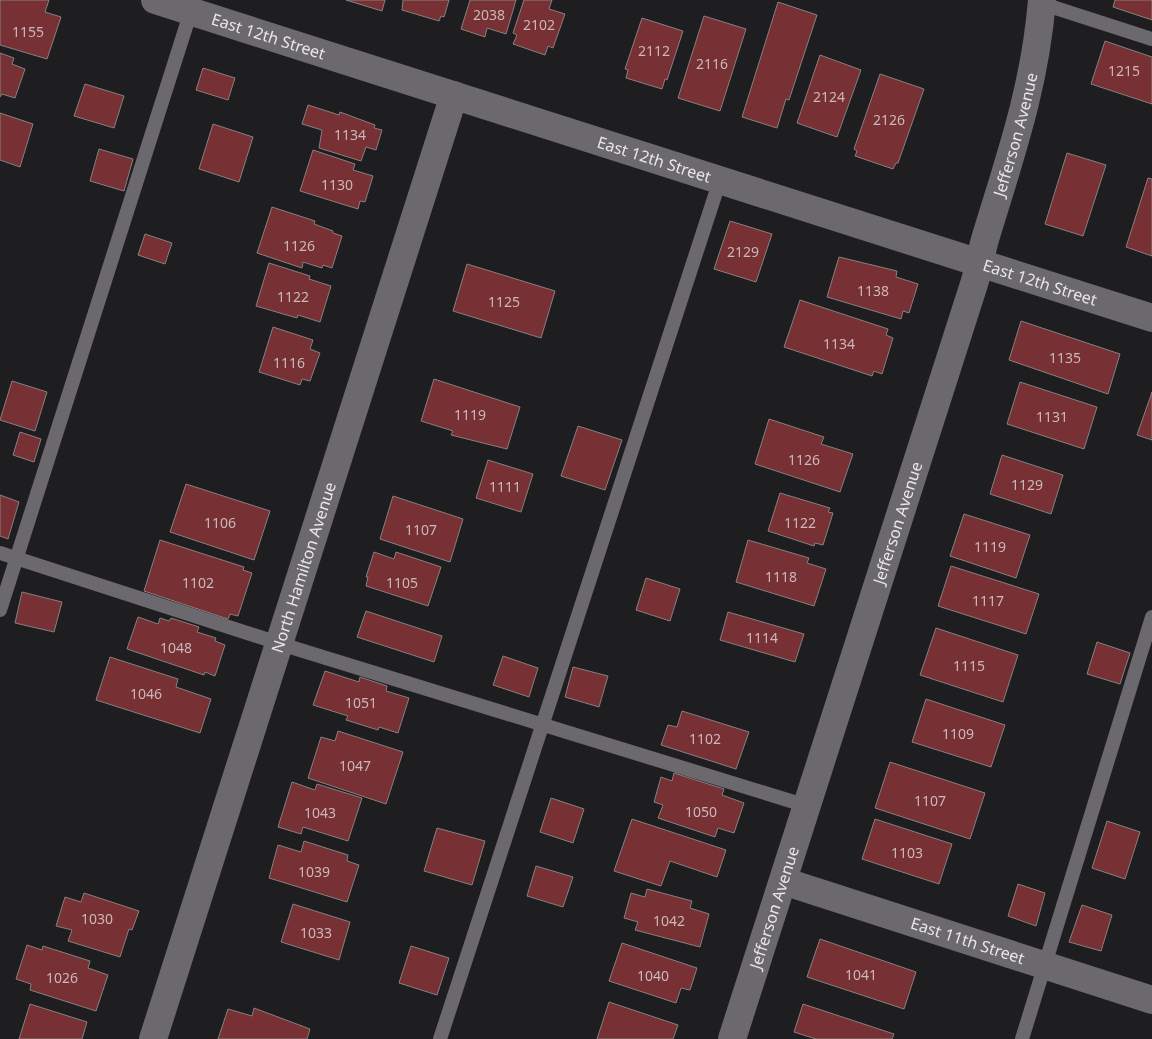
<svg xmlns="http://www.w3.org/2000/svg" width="1152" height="1039" font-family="'Noto Sans',sans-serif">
<rect width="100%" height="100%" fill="#1e1d20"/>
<!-- building -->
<g fill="#773033" stroke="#868181">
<path d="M0 0H49L45 12 61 17 47 59 0 45Z"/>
<path d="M346 0H385L382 11Z"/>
<path d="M403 0H449L444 17 441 16 439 21 402 10Z"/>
<path d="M470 0H516L506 34 487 28 485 37 461 29Z"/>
<path d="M524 0H552L549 9 565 14 553 48 548 46 545 55 513 44 517 35 513 33Z"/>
<path d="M1115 0H1152V20L1113 7Z"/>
<path d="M778 2 817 15 789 100 786 99 777 128 742 117Z"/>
<path d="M704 16 746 29 720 111 678 98Z"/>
<path d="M642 18 683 31 667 80 665 79 662 89 626 78 628 70 625 69Z"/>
<path d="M1105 41 1152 57V104L1091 84Z"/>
<path d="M0 53 14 58 12 64 25 69 15 98 2 94 0 97Z"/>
<path d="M820 55 861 70 837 137 797 123Z"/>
<path d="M203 68 235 78 228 100 196 90Z"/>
<path d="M880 74 924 89 898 163H896L893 169 855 156 857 151 854 149Z"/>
<path d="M85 84 124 96 114 128 74 116Z"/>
<path d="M308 105 339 115 340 112 375 125 374 128 382 130 376 150 366 147 361 161 319 148 322 130 302 124Z"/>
<path d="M0 113 33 124 20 167 0 160Z"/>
<path d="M213 124 253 137 239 182 199 169Z"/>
<path d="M99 149 133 159 124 191 90 181Z"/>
<path d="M313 150 355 164 353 170 373 176 365 202 360 201 358 209 300 191Z"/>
<path d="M1067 153 1106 165 1083 236 1045 224Z"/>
<path d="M1148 178 1152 179V256L1126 247Z"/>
<path d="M272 207 315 221 314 224 333 231V233L342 236 332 268 323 265 322 268 303 262 302 268 257 253Z"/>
<path d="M730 221 772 234 756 282 714 269Z"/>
<path d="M145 234 172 243 165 264 138 255Z"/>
<path d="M839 257 897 271 896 277 918 284 909 313 903 311 901 319 827 297Z"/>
<path d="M269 263 310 276 309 279 331 286 320 322 298 315 297 318 256 306Z"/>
<path d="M467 264 555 291 541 338 453 311Z"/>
<path d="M800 300 888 329 886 335 893 338 882 374 874 371 872 376 784 347Z"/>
<path d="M1021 321 1120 354 1108 394 1009 360Z"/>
<path d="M273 327 313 340 310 349 320 353 310 381 302 379 300 385 259 372Z"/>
<path d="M434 379 520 407 507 449 451 435 453 431 421 421Z"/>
<path d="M12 381 47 392 35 431 0 420Z"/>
<path d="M1020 382 1097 407 1084 449 1007 424Z"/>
<path d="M1152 392V440L1137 435Z"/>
<path d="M769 419 824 437 821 444 853 454 840 492 755 464Z"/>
<path d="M578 426 622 440 605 490 561 476Z"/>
<path d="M20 432 41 439 34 462 13 455Z"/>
<path d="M1002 455 1063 475 1051 514 990 494Z"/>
<path d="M488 460 533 474 521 512 476 498Z"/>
<path d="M186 484 270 511 254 560 170 532Z"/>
<path d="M780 493 830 508 828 512 833 513 823 545 815 543 814 546 768 531Z"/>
<path d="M0 495 19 502 8 539 0 536Z"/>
<path d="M393 496 463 519 450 562 380 539Z"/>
<path d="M964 514 1030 535 1016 578 950 556Z"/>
<path d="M160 540 244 567 243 570 252 573 238 616 230 614 228 619 144 591Z"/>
<path d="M748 540 809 558 807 563 826 569 814 606 736 582Z"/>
<path d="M374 552 394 559 396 552 441 567 428 606 366 586 368 577H366Z"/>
<path d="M951 566 1039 594 1026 634 938 606Z"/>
<path d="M646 578 680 589 670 621 636 610Z"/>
<path d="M22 592 62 602 54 632 15 623Z"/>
<path d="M366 611 442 636 434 662 357 637Z"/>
<path d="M728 612 804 634 795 662 720 640Z"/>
<path d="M138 617 158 624 160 618 169 621 171 618 199 627 197 632 216 638 215 641 225 645 215 676 205 672 204 675 127 649Z"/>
<path d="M936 628 1018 655 1003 702 920 675Z"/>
<path d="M1097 642 1130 653 1120 684 1087 674Z"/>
<path d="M503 656 538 668 529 697 493 685Z"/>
<path d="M110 657 178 679 176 687 211 699 200 733 96 700Z"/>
<path d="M573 667 608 676 599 707 565 697Z"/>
<path d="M325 671 359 682 360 677 387 686 386 691 409 698 398 733 379 727 378 730 346 720 348 716 313 705Z"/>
<path d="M926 699 1005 725 991 767 912 742Z"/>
<path d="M682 711 749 732 736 769 661 745 668 725 677 727Z"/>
<path d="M338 731 403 752 386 804 308 778 321 737 335 741Z"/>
<path d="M890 762 985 793 970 839 875 808Z"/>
<path d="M674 773 724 789 722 795 744 803 734 833 718 828 715 837 658 818 663 805 654 802 661 777 672 781Z"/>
<path d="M292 782 315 790 317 784 362 798 348 841 303 827 301 834 278 827Z"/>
<path d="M551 798 584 809 573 843 540 832Z"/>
<path d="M632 819 726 850 717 877 670 861 661 886 614 871Z"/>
<path d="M875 819 952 844 939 884 862 859Z"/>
<path d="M1107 821 1140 832 1125 879 1092 868Z"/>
<path d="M437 828 485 841 472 885 424 871Z"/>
<path d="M304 841 348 855 347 861 359 865 347 902 269 878 278 845 301 852Z"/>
<path d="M536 866 573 877 563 907 527 896Z"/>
<path d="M1018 884 1045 893 1036 926 1008 916Z"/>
<path d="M647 889 692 901 690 908 709 914 700 947 635 930 638 922 624 918 631 893 645 897Z"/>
<path d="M84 893 139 911 132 930 129 929 120 957 68 941 72 930 56 926 65 897 81 902Z"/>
<path d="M293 904 350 922 339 960 281 942Z"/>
<path d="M1082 905 1112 915 1101 951 1069 942Z"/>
<path d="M820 939 916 972 904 1009 807 977Z"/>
<path d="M622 943 697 968 690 990 681 988 676 1003 609 981Z"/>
<path d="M27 945 42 950 43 946 90 961 88 968 108 975 96 1011 30 990 31 984 16 979Z"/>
<path d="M411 946 449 958 437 995 399 983Z"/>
<path d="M609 1002 678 1025 673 1039H597Z"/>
<path d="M30 1004 87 1022 82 1039H19Z"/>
<path d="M803 1004 894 1034 892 1039H816L794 1032Z"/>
<path d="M254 1008 310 1029 307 1039H218L228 1009 252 1016Z"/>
</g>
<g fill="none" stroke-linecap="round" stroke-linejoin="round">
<!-- service -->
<g stroke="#6b696d" stroke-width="14">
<path d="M1037 2 1152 39"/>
<path d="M0 553 300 650 807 806"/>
<path d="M0 610 191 11"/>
<path d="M440 1039 720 180"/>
<path d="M1022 1039 1152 617"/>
</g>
<!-- minor -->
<g stroke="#6b696d" stroke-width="28">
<path id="s1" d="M155 0 1152 318"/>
<path id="s2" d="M783 881 1152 1000"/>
<path id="s3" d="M153 1039 454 95"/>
<path id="s4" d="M732 1039 974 284C979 268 981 252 986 236 1011 154 1035 86 1042 0"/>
</g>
</g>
<g text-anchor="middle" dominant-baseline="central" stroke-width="4" stroke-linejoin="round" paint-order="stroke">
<!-- number labels -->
<g font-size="14" fill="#cbb8bb">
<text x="489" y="14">2038</text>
<text x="539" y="24">2102</text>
<text x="28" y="31">1155</text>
<text x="654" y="50">2112</text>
<text x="712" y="63">2116</text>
<text x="1124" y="70">1215</text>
<text x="829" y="96">2124</text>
<text x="889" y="119">2126</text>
<text x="350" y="134">1134</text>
<text x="337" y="184">1130</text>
<text x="299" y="245">1126</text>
<text x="743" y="251">2129</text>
<text x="873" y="290">1138</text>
<text x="293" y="296">1122</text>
<text x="504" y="301">1125</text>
<text x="839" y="343">1134</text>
<text x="1065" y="357">1135</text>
<text x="289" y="362">1116</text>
<text x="470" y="414">1119</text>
<text x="1052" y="416">1131</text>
<text x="804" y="459">1126</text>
<text x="1027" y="484">1129</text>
<text x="505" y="486">1111</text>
<text x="220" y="522">1106</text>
<text x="800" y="522">1122</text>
<text x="421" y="529">1107</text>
<text x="990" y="546">1119</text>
<text x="781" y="576">1118</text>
<text x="198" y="582">1102</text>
<text x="402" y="582">1105</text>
<text x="988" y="600">1117</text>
<text x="762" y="637">1114</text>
<text x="176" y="647">1048</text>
<text x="969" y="665">1115</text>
<text x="146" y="693">1046</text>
<text x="361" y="702">1051</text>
<text x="958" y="733">1109</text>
<text x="705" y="738">1102</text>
<text x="355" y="765">1047</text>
<text x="930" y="800">1107</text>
<text x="701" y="811">1050</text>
<text x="320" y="812">1043</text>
<text x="907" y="852">1103</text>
<text x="314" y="871">1039</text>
<text x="97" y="918">1030</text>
<text x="669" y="920">1042</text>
<text x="316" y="932">1033</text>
<text x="861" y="974">1041</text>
<text x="653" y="975">1040</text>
<text x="62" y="977">1026</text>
</g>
<!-- street labels -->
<g font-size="16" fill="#e7e6e8" stroke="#1e1d20">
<text stroke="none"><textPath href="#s1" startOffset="119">East 12th Street</textPath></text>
<text stroke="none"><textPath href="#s4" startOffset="948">Jefferson Avenue</textPath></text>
<text stroke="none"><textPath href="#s1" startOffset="524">East 12th Street</textPath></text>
<text stroke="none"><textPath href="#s1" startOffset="929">East 12th Street</textPath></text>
<text stroke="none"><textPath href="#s4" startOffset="542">Jefferson Avenue</textPath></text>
<text stroke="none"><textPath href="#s3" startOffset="495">North Hamilton Avenue</textPath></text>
<text stroke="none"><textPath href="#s4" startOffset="138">Jefferson Avenue</textPath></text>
<text stroke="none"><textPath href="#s2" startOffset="194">East 11th Street</textPath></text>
</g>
</g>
</svg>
